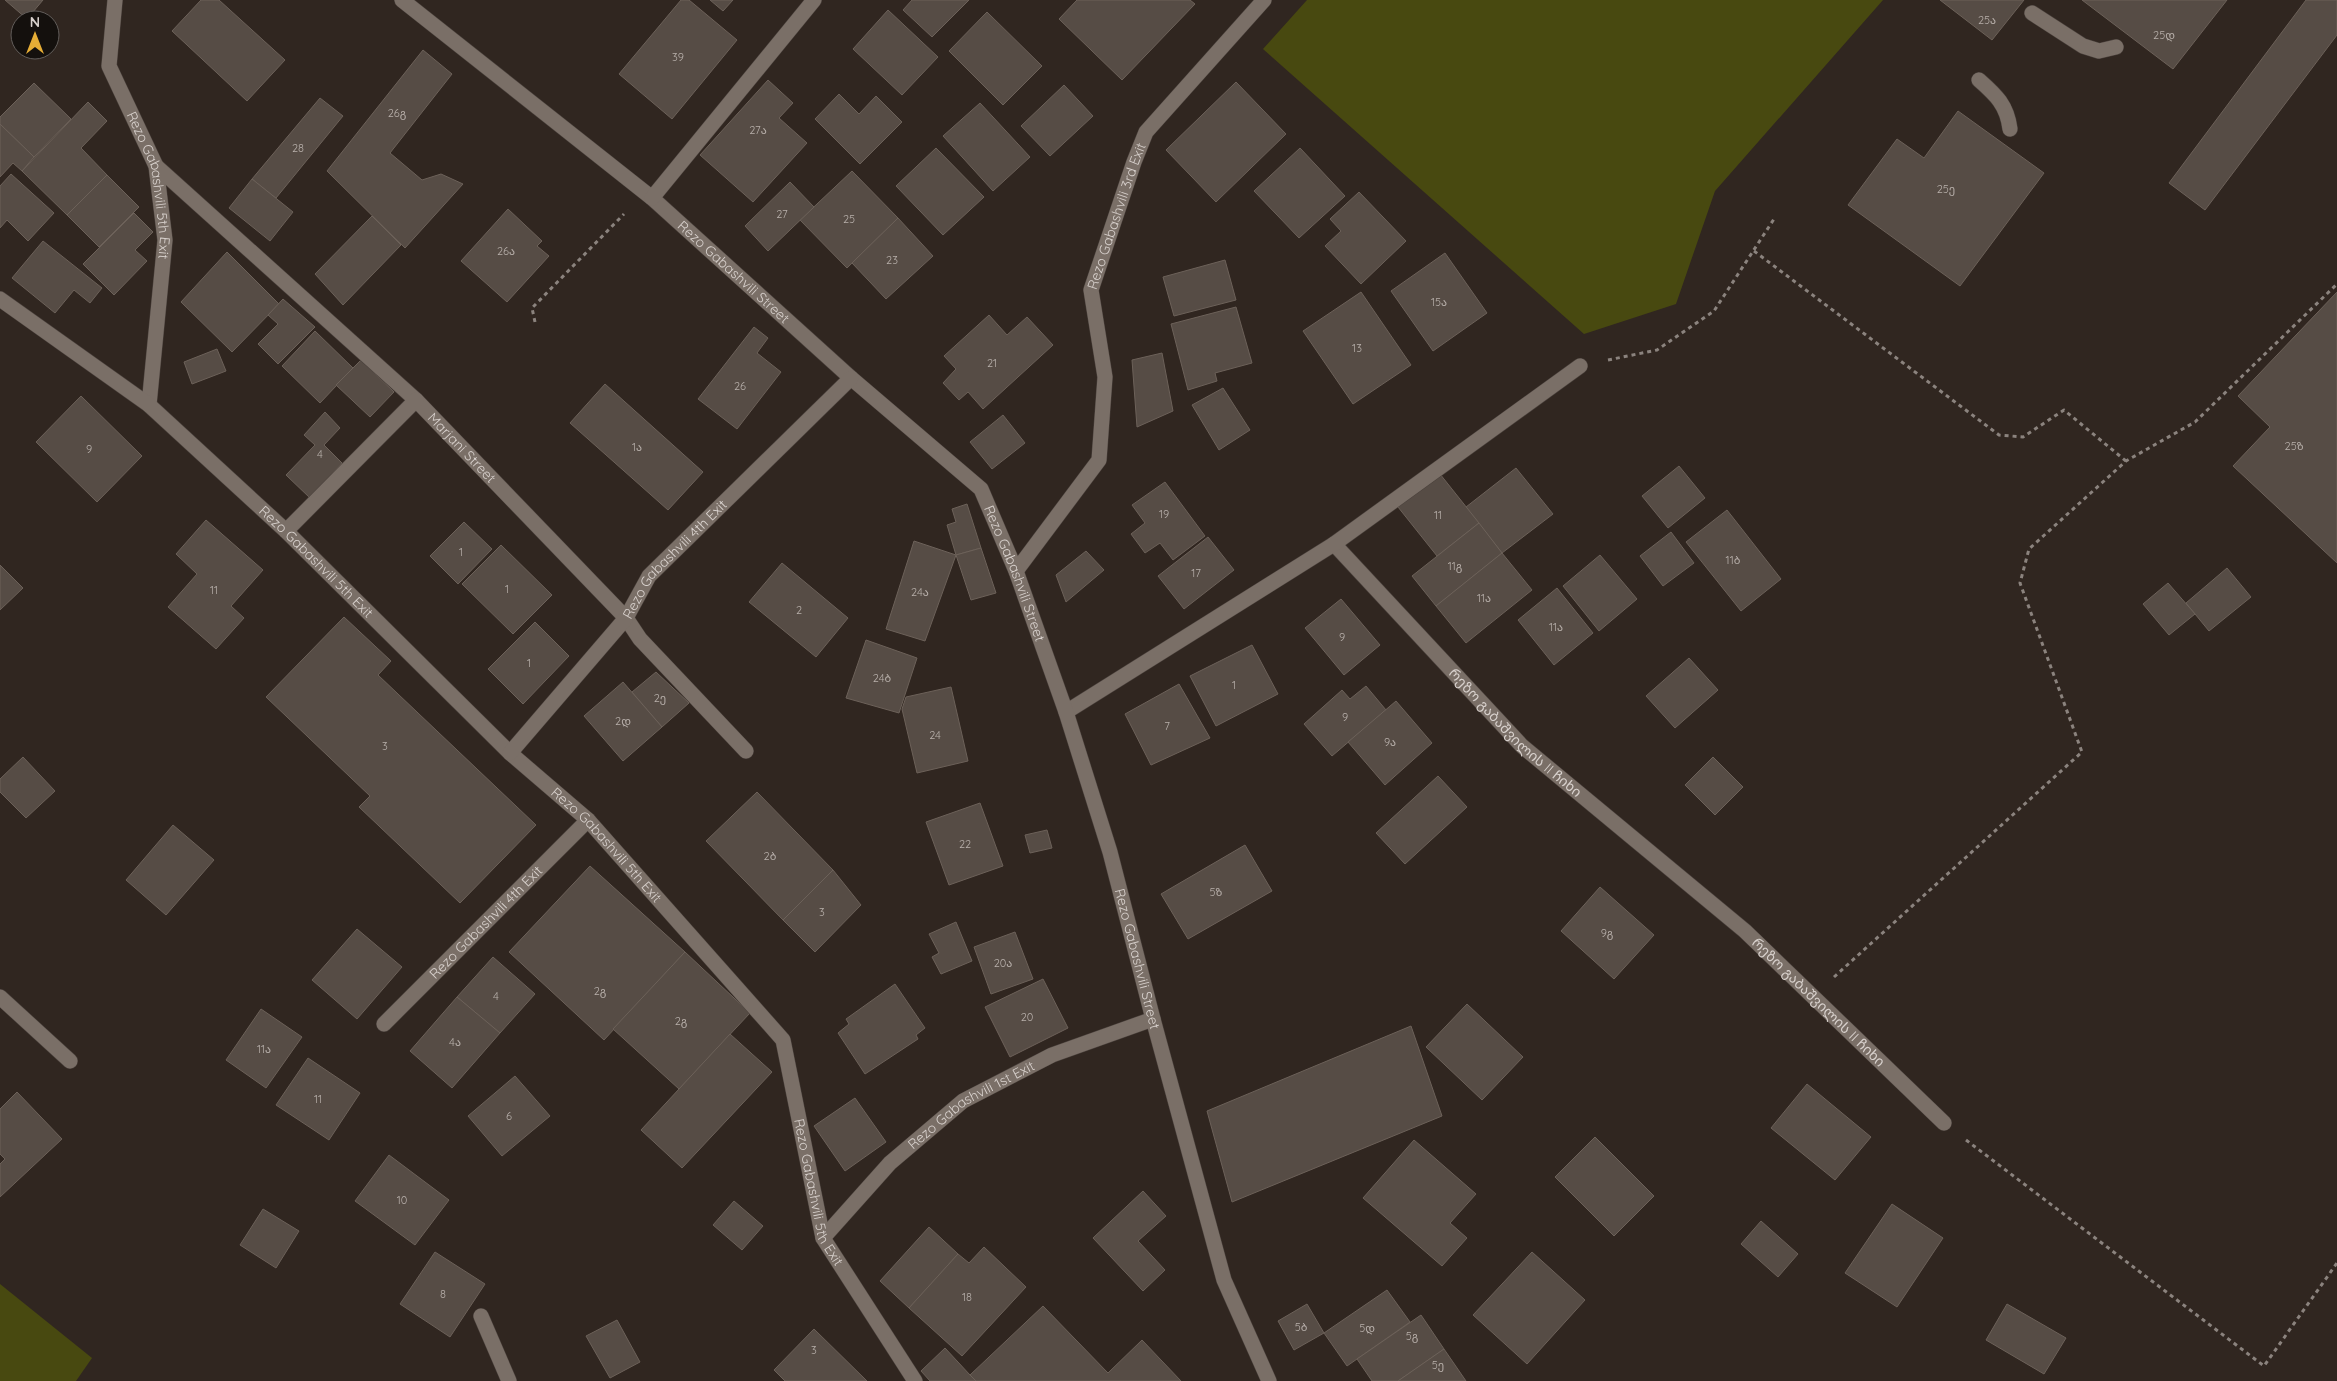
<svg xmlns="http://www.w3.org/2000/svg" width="2337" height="1381" font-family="Quicksand,'Noto Sans Georgian',sans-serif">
<rect width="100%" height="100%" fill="#302620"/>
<!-- green -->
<g fill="#484910">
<path d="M1307 0H1883L1715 191 1676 304 1584 334 1263 49Z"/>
<path d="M0 1284 92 1358 76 1381H0Z"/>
</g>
<!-- building -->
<g fill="#564c45" stroke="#6c6159">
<path d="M5 0H43L27 19Z"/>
<path d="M201 0H219L285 60 247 101 172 31Z"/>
<path d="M681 0H689L737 40 672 119 619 74Z"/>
<path d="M710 0H733L723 11Z"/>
<path d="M912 0H969L932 37 903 10Z"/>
<path d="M1077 0H1190L1195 4 1122 80 1059 19Z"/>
<path d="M1940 0H2024L1992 40Z"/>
<path d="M2082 0H2227L2173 69Z"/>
<path d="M2306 0H2337V35L2205 210 2169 183Z"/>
<path d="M888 10 938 57 902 95 853 49Z"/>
<path d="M987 12 1042 66 1003 105 949 51Z"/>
<path d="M423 50 452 74 390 153 422 180 441 174 463 184 405 248 327 171Z"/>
<path d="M768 80 793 103 779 118 807 143 753 202 700 155Z"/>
<path d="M1236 82 1286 134 1216 202 1166 150Z"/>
<path d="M34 83 71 119 34 157 0 124V117Z"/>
<path d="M1064 85 1093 116 1050 156 1021 126Z"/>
<path d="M839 94 859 114 876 96 902 122 860 164 815 119Z"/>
<path d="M320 98 343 116 276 198 252 179Z"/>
<path d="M88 102 107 121 81 148 107 175 67 215 22 171Z"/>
<path d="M980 103 1030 157 993 191 943 136Z"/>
<path d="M1958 111 2044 173 1960 286 1848 205 1897 139 1924 158Z"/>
<path d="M0 124 34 157 22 171 13 163 0 177Z"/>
<path d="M936 148 984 197 943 235 896 186Z"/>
<path d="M1300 148 1345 196 1299 238 1254 191Z"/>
<path d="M852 171 898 218 847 268 800 220Z"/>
<path d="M11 174 54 213 28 241 7 220 0 228V186Z"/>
<path d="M107 175 139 207 99 247 67 215Z"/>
<path d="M252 179 293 212 270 241 229 208Z"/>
<path d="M790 182 814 207 768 251 745 226Z"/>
<path d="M1359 192 1406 241 1361 284 1325 246 1341 231 1330 219Z"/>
<path d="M508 209 542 241 537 246 549 256 507 302 461 261Z"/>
<path d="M134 213 153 232 135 250 147 261 114 295 83 264Z"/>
<path d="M372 216 401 245 343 305 315 274Z"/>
<path d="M898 218 933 256 886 299 852 263Z"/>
<path d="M43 241 102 288 90 303 74 290 55 313 12 278Z"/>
<path d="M227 252 279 304 232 352 181 302Z"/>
<path d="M1445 253 1487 313 1433 351 1391 291Z"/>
<path d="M1225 260 1236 300 1174 316 1163 277Z"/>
<path d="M1361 292 1411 365 1353 404 1303 331Z"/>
<path d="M2337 292V563L2233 466 2270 427 2238 396Z"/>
<path d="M283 299 315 327 278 364 258 344 278 324 268 315Z"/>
<path d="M1236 307 1252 363 1215 373 1217 381 1188 390 1171 324Z"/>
<path d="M989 315 1007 335 1027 317 1053 345 983 409 968 392 959 400 943 383 956 369 944 356Z"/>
<path d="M754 327 768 338 757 353 781 372 737 429 698 399Z"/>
<path d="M315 331 353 368 320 403 282 366Z"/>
<path d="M217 349 226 371 192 384 184 362Z"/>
<path d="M1162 353 1173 411 1137 427 1132 360Z"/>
<path d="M361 360 394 392 370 417 336 385Z"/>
<path d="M605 384 703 472 668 510 570 423Z"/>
<path d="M1223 388 1250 430 1219 450 1192 405Z"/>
<path d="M81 396 142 456 97 502 36 442Z"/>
<path d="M325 412 340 428 324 445 342 463 310 498 286 475 315 445 304 435Z"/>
<path d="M1003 415 1025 443 992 469 970 442Z"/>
<path d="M1679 466 1705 498 1668 528 1642 496Z"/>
<path d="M1516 468 1553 514 1502 553 1466 507Z"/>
<path d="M1440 474 1479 523 1437 556 1398 507Z"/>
<path d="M1165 482 1205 536 1173 560 1160 543 1145 553 1131 534 1145 523 1132 505Z"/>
<path d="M967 504 981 548 956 555 947 525 956 522 952 509Z"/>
<path d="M1727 510 1781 579 1741 611 1686 542Z"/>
<path d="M206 520 263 570 231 606 244 618 216 649 168 607 197 574 176 554Z"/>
<path d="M464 522 492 549 458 584 430 556Z"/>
<path d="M1479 523 1502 553 1436 606 1412 576Z"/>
<path d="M1671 532 1694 563 1663 586 1640 556Z"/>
<path d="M1208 537 1234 570 1184 609 1158 576Z"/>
<path d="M914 541 956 555 925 641 886 629Z"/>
<path d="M501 545 552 595 513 634 462 584Z"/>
<path d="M981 548 996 593 971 600 956 555Z"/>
<path d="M1086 551 1104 570 1066 602 1056 575Z"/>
<path d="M1502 553 1532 590 1466 643 1436 606Z"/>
<path d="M1600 555 1637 599 1599 631 1563 586Z"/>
<path d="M782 563 848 618 816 657 749 602Z"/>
<path d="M0 565 23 588 0 610Z"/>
<path d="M2227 568 2251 597 2209 631 2186 603Z"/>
<path d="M2168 583 2195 614 2169 635 2143 604Z"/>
<path d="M1557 588 1593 633 1554 665 1518 620Z"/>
<path d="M1341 599 1380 645 1344 675 1305 628Z"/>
<path d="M344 617 391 661 378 675 536 825 460 903 359 807 370 796 266 697Z"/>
<path d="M535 622 569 656 523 704 488 669Z"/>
<path d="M866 640 917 658 899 713 846 698Z"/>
<path d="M1252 645 1278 694 1216 726 1190 676Z"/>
<path d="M1689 658 1718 690 1675 728 1646 696Z"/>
<path d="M656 672 689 703 662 727 632 692Z"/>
<path d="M623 682 662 727 623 761 584 716Z"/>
<path d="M1179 684 1210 738 1151 765 1125 714Z"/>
<path d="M1366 686 1386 710 1332 756 1304 724 1342 690 1350 699Z"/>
<path d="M951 687 968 761 917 773 902 709 906 697Z"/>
<path d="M1396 701 1432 743 1385 785 1348 742Z"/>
<path d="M23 757 55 791 26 818 0 792V779Z"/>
<path d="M1713 757 1743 787 1715 815 1685 785Z"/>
<path d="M1438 776 1467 807 1405 864 1376 833Z"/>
<path d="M757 792 833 870 783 920 706 841Z"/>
<path d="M980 803 1003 866 949 885 926 822Z"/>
<path d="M173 825 214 860 166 915 126 880Z"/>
<path d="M1047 830 1052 848 1030 853 1025 835Z"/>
<path d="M1245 845 1272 891 1188 939 1161 894Z"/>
<path d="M590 866 685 952 604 1040 509 952Z"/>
<path d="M833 870 861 905 815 952 783 920Z"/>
<path d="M1600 887 1654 935 1614 979 1561 931Z"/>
<path d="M956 922 972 961 941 974 932 957 939 953 929 934Z"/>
<path d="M357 929 402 967 357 1019 312 980Z"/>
<path d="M1015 932 1033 979 991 994 974 947Z"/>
<path d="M685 952 750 1013 679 1089 613 1029Z"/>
<path d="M493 957 535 994 500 1033 457 997Z"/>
<path d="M1043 979 1068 1028 1010 1057 985 1007Z"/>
<path d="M895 984 925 1028 916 1035 918 1039 865 1074 838 1033 849 1024 846 1019Z"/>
<path d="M457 997 500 1033 452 1088 410 1051Z"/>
<path d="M1467 1004 1523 1057 1482 1100 1426 1047Z"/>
<path d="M261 1009 302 1037 266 1088 226 1060Z"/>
<path d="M1411 1026 1442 1116 1232 1202 1207 1111Z"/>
<path d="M730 1034 772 1072 682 1168 641 1130Z"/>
<path d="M308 1058 360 1093 329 1140 276 1105Z"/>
<path d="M515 1076 550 1116 502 1156 468 1116Z"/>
<path d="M1807 1084 1871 1137 1835 1180 1771 1128Z"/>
<path d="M17 1092 62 1139 0 1197V1164L5 1159 0 1154V1109Z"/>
<path d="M855 1098 886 1142 845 1171 814 1126Z"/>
<path d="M1595 1137 1654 1196 1614 1236 1555 1177Z"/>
<path d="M1414 1140 1476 1194 1450 1223 1467 1238 1442 1266 1363 1198Z"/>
<path d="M389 1155 449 1200 415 1245 355 1201Z"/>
<path d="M1143 1191 1166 1216 1138 1241 1165 1270 1143 1291 1093 1238Z"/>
<path d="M734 1201 763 1226 742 1250 713 1225Z"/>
<path d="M1892 1204 1943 1238 1897 1307 1845 1273Z"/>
<path d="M263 1209 299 1231 276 1268 240 1245Z"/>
<path d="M1761 1221 1798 1254 1778 1277 1741 1244Z"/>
<path d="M929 1227 958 1254 909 1308 880 1281Z"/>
<path d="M984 1247 1026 1287 962 1356 909 1308 958 1254 969 1263Z"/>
<path d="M435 1252 485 1284 450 1337 400 1304Z"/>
<path d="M1532 1252 1585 1300 1527 1364 1473 1315Z"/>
<path d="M1387 1290 1410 1322 1347 1366 1324 1333Z"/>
<path d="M1307 1304 1324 1333 1294 1350 1278 1321Z"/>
<path d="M2007 1304 2066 1338 2044 1374 1986 1340Z"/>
<path d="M1043 1306 1108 1373 1142 1340 1181 1381H976L970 1375Z"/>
<path d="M1421 1315 1444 1349 1398 1381H1372L1357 1359Z"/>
<path d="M617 1320 640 1362 610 1378 586 1336Z"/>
<path d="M814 1329 867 1381H785L774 1370Z"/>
<path d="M945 1348 970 1375 976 1381H930L921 1371Z"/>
<path d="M1444 1349 1466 1381H1398Z"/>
</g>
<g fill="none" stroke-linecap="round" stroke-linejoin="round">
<defs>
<g id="service">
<path d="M2032 13 2083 46 2099 51 2116 47"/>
<path d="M1979 80C1996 95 2007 105 2010 129"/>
<path id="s1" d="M1334 544 1522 746 1745 931 1944 1123"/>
<path id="s2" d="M1016 571 1099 460 1105 377 1091 290 1134 162 1146 132 1264 0"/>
<path d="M1066 712 1334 544 1580 366"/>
<path d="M0 997 70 1061"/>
<path d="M481 1316 509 1381"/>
</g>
<g id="minor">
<path id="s3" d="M115 0 109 66 156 166 165 240 149 405"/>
<path id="s4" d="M402 0 652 198 851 378 981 489 1016 571 1066 712 1110 852 1153 1019 1224 1280 1269 1381"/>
<path id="s5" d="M156 166 416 400 626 618 640 639 746 751"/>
<path d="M652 198 814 0"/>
<path id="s6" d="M0 299 149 405 286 531 510 753 588 820 783 1040 823 1238 915 1381"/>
<path d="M286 531 416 400"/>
<path id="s7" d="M510 753 626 618 649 576 851 378"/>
<path id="s8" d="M384 1024 588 820"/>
<path id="s9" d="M823 1238 890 1163 963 1101 1052 1055 1153 1019"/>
</g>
</defs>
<!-- service casing -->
<use href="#service" stroke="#4a413c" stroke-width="16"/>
<!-- minor casing -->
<use href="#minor" stroke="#4a413c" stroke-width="16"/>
<!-- path -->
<g stroke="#8b837e" stroke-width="3" stroke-dasharray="4 4" stroke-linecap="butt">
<path d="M1754 251 1999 435 2023 437 2064 410 2126 461"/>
<path d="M535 322 532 308 624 214"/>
<path d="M1608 360 1657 350 1714 311 1774 219"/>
<path d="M1834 977 2082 752 2020 583 2029 549 2126 461 2195 422 2337 284"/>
<path d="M1966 1140 2264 1366 2337 1263"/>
</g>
<!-- service -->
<use href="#service" stroke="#7a6f67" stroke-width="15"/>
<!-- minor -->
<use href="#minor" stroke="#7a6f67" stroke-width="15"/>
</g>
<g text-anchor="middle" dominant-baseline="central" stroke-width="5" stroke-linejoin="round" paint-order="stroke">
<!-- number labels -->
<g font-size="11" fill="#b8b0ab">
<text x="1987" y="20">25ა</text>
<text x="2164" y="35">25დ</text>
<text x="678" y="57">39</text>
<text x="397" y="113">26გ</text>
<text x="758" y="130">27ა</text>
<text x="298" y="148">28</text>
<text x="1946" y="189">25ე</text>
<text x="782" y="214">27</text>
<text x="849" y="219">25</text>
<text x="506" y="251">26ა</text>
<text x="892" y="260">23</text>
<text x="1439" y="302">15ა</text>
<text x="1357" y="348">13</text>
<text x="992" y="363">21</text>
<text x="740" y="386">26</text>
<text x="2294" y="446">25ზ</text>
<text x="637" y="447">1ა</text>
<text x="89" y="449">9</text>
<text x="320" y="454">4</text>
<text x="1164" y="514">19</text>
<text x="1438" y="515">11</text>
<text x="461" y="552">1</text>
<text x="1733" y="560">11ბ</text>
<text x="1455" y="566">11გ</text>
<text x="1196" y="573">17</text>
<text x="507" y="589">1</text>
<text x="214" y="590">11</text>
<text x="920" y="592">24ა</text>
<text x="1484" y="598">11ა</text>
<text x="799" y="610">2</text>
<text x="1556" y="627">11ა</text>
<text x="1342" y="637">9</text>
<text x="529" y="663">1</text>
<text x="882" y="678">24ბ</text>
<text x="1234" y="685">1</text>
<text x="660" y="698">2ე</text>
<text x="1345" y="717">9</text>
<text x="623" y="721">2დ</text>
<text x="1167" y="726">7</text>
<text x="935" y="735">24</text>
<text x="1390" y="742">9ა</text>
<text x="385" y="746">3</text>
<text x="965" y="844">22</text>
<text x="770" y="856">2ბ</text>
<text x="1216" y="892">5ზ</text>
<text x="822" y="912">3</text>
<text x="1607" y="933">9გ</text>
<text x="1003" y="963">20ა</text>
<text x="600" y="991">2გ</text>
<text x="496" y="996">4</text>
<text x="1027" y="1017">20</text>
<text x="681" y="1021">2გ</text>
<text x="455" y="1042">4ა</text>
<text x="264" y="1049">11ა</text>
<text x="318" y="1099">11</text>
<text x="509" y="1116">6</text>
<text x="402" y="1200">10</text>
<text x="443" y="1294">8</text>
<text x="967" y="1297">18</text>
<text x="1301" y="1327">5ბ</text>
<text x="1367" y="1328">5დ</text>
<text x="1412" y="1336">5გ</text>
<text x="814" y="1350">3</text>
<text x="1438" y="1365">5ე</text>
</g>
<!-- street labels -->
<g font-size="14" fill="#d8d1cd" stroke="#14100d">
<text stroke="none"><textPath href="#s3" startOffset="194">Rezo Gabashvili 5th Exit</textPath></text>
<text stroke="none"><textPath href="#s2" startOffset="388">Rezo Gabashvili 3rd Exit</textPath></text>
<text stroke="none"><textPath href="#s4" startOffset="429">Rezo Gabashvili Street</textPath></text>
<text stroke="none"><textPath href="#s5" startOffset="416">Marjani Street</textPath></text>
<text stroke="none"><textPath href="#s7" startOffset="255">Rezo Gabashvili 4th Exit</textPath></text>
<text stroke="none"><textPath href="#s6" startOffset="412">Rezo Gabashvili 5th Exit</textPath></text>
<text stroke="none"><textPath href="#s4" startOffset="849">Rezo Gabashvili Street</textPath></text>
<text stroke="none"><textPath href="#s1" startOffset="262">რეზო გაბაშვილის II ჩიხი</textPath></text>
<text stroke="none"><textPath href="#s6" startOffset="818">Rezo Gabashvili 5th Exit</textPath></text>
<text stroke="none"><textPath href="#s8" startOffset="144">Rezo Gabashvili 4th Exit</textPath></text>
<text stroke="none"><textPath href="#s4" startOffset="1254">Rezo Gabashvili Street</textPath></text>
<text stroke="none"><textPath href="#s1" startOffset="668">რეზო გაბაშვილის II ჩიხი</textPath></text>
<text stroke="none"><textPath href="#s9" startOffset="201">Rezo Gabashvili 1st Exit</textPath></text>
<text stroke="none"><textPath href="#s6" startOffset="1238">Rezo Gabashvili 5th Exit</textPath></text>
</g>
</g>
<!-- north arrow -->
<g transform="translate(35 35)"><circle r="24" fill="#14100d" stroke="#625d5a"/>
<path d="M0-4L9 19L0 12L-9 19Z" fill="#e6ad36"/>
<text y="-8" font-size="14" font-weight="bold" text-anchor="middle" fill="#d8d1cd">N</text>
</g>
</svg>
